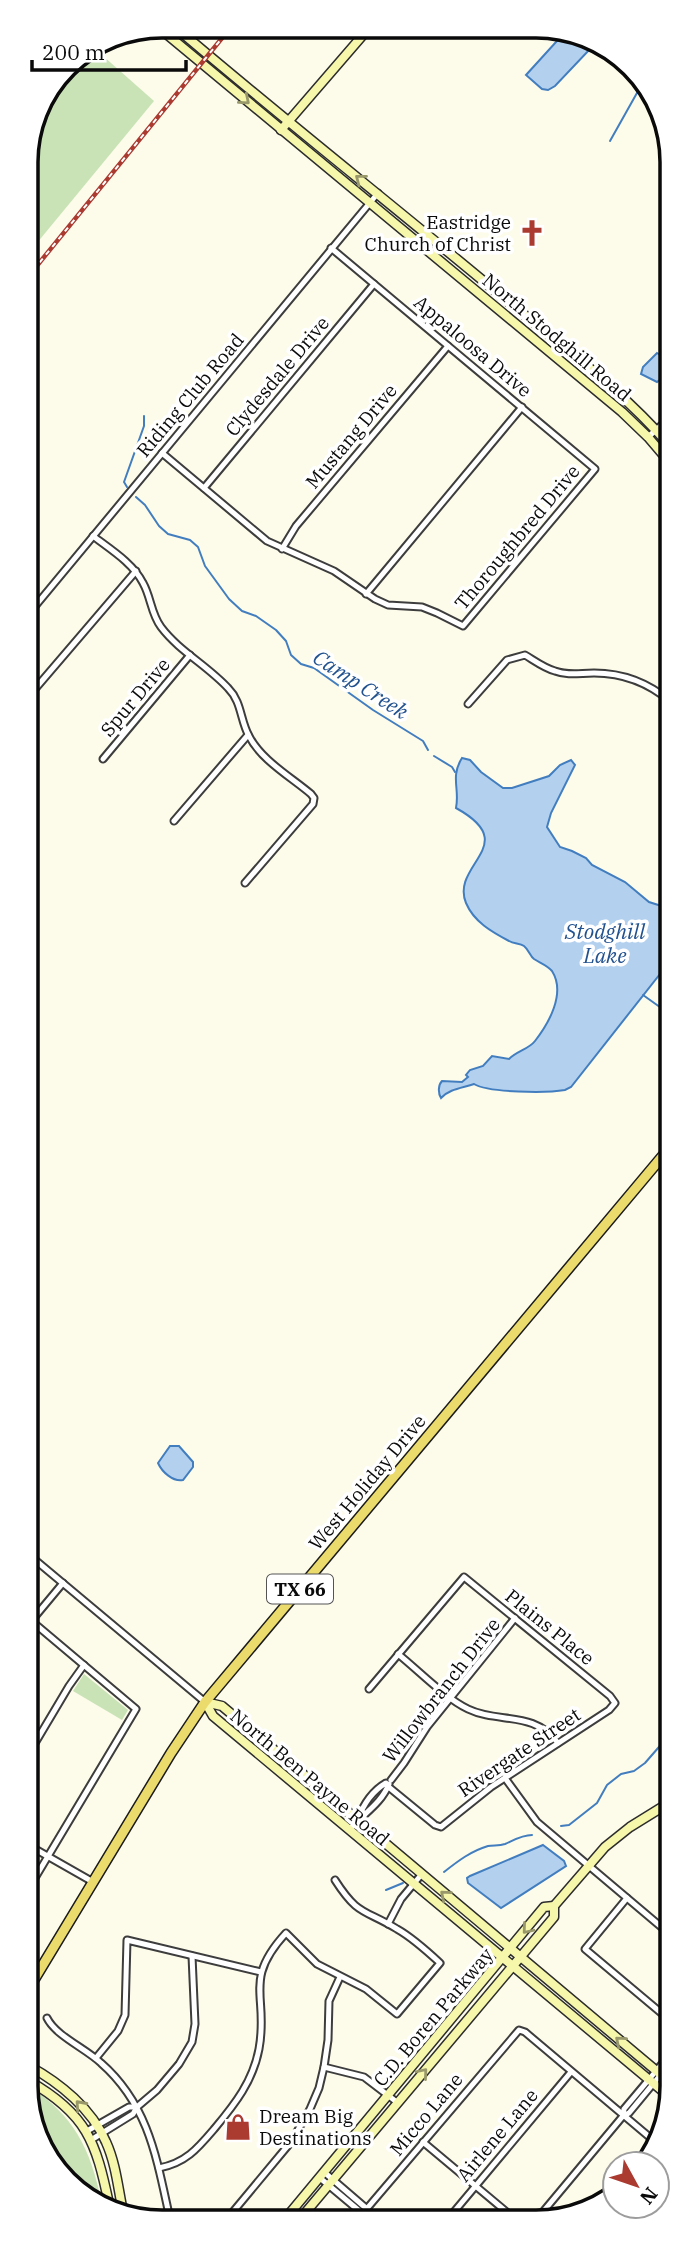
<svg xmlns="http://www.w3.org/2000/svg" width="699" height="2248" font-family="'IBM Plex Serif',serif">
<rect width="100%" height="100%" fill="#fdfbea"/>
<!-- green -->
<g fill="#c9e3b7">
<path d="M94 48 154 101 27 255V154L37 110 67 66Z"/>
<path d="M84 1674 128 1710 122 1720 73 1691Z"/>
<path d="M29 2086C74 2116 90 2148 101 2200L66 2181 29 2111Z"/>
</g>
<!-- water -->
<g fill="#b3d1ef" stroke="#427ebf" stroke-width="2">
<path d="M566 31 592 44 591 48 555 86 548 90 542 89 526 75Z"/>
<path d="M657 353 665 358 670 365 666 375 657 382 641 374 643 367Z"/>
<path d="M462 758 470 760 481 772 503 788H512L549 776 560 765 571 760 575 765 551 813 547 827 560 847 572 851 586 858 592 865 625 882 649 902 671 909V960L571 1087 565 1090C547 1093 489 1093 474 1084 462 1088 449 1089 441 1098 438 1093 438 1085 442 1081L462 1082 468 1077 466 1075 470 1070 483 1066 492 1056 509 1059C517 1051 529 1049 535 1041 549 1023 566 993 552 971 547 965 540 963 534 959 530 956 529 950 524 946 520 943 514 944 509 941 492 932 474 922 466 903 450 864 523 845 456 808 460 789 450 777 462 758Z"/>
<path d="M170 1446H179L193 1462V1467L183 1480C173 1482 162 1472 158 1463Z"/>
<path d="M543 1845 564 1861 566 1866 501 1908 468 1883 467 1878 470 1876Z"/>
</g>
<g fill="none" stroke-linecap="round" stroke-linejoin="round">
<!-- stream -->
<g stroke="#427ebf" stroke-width="2">
<path d="M610 141 642 84"/>
<path d="M127 487 124 482 144 426V416"/>
<path d="M136 497 145 505 159 526 168 534 190 540 198 547 205 566 229 599 242 611 256 616 276 630 286 641 291 655 301 664 314 668 373 710 423 741 428 750"/>
<path d="M434 756 452 767 455 772"/>
<path d="M643 995 671 1015"/>
<path d="M561 1826 569 1825 597 1803 607 1785 621 1774 634 1771 645 1763 672 1732"/>
<path d="M444 1872C458 1861 471 1851 488 1846 494 1845 499 1846 505 1844 514 1840 522 1835 532 1835"/>
<path d="M386 1890 403 1883"/>
</g>
<defs>
<g id="street">
<path d="M660 435 671 426"/>
<path d="M648 437 671 417"/>
<path d="M162 453 267 541 334 571 375 599 388 605 422 607 437 613 463 626 595 469 331 248"/>
<path d="M204 488 374 284"/>
<path d="M93 536C110 549 133 563 143 583 151 597 151 614 161 627 179 651 208 666 228 688 242 702 240 720 249 736 261 760 291 777 311 794L314 798 313 804 245 883"/>
<path d="M282 549 296 526 448 346"/>
<path d="M366 594 522 407"/>
<path d="M27 616 378 193"/>
<path d="M29 696 136 571"/>
<path d="M468 704 507 660 525 655C535 661 544 668 555 671 568 676 580 673 594 673 622 673 649 683 671 702"/>
<path d="M103 759 190 655"/>
<path d="M174 821 248 735"/>
<path d="M28 1554 205 1702"/>
<path d="M28 1618 136 1709 29 1888"/>
<path d="M28 1625 63 1583"/>
<path d="M398 1654C418 1670 445 1698 468 1709 499 1724 533 1710 558 1743"/>
<path d="M369 1689 464 1577 610 1696 615 1703 609 1710 491 1787 441 1827 435 1825 385 1784"/>
<path d="M28 1755 69 1686 84 1665"/>
<path d="M505 1778 537 1822 672 1936"/>
<path d="M391 1780 404 1763 427 1727 515 1618"/>
<path d="M357 1821C363 1805 372 1791 386 1783"/>
<path d="M350 1829C363 1814 381 1804 389 1784"/>
<path d="M28 1845 93 1882"/>
<path d="M627 1898 585 1949 672 2022"/>
<path d="M388 1924 401 1899 421 1875"/>
<path d="M47 2018C56 2036 85 2048 101 2063 149 2105 157 2160 170 2219"/>
<path d="M96 2058 118 2031 125 2015 127 1940 261 1972"/>
<path d="M324 2067 364 2077 398 2103"/>
<path d="M623 2116 624 2109 672 2052"/>
<path d="M87 2131 129 2107H137"/>
<path d="M91 2140 133 2114 137 2107 157 2090 179 2064 192 2042 195 2024 192 1956"/>
<path d="M423 2142 515 2219"/>
<path d="M159 2168C186 2163 198 2148 215 2128 235 2104 253 2081 259 2049 269 1996 242 1981 286 1933L317 1964 366 1989 397 2014 440 1963C427 1951 413 1938 397 1929 364 1909 358 1916 335 1880"/>
<path d="M324 2172 367 2209"/>
<path d="M320 2178 363 2214"/>
<path d="M227 2219 291 2142 310 2109 319 2088 324 2067 328 2040 329 2001 340 1977"/>
<path d="M358 2219 519 2030 525 2032 653 2140"/>
<path d="M448 2219 571 2072"/>
<path d="M537 2219 623 2116 629 2113 672 2061"/>
</g>
<g id="secondary">
<path d="M174 26C283 119 395 207 505 299 562 346 623 391 671 447"/>
<path d="M158 27 622 412 648 437 671 464"/>
<path d="M281 130 369 28"/>
<path d="M205 1702 213 1716 671 2098"/>
<path d="M205 1702 222 1706 672 2084"/>
<path d="M29 2066C60 2083 92 2109 106 2142 116 2164 118 2188 123 2212"/>
<path d="M29 2081C87 2114 96 2142 109 2204"/>
<path d="M285 2219 544 1907 554 1906"/>
<path d="M300 2219 554 1917V1906L605 1847 630 1827 672 1801"/>
</g>
<path id="primary" d="M29 1988 171 1753 205 1702 671 1146"/>
</defs>
<!-- street casing -->
<use href="#street" stroke="#3d3d3d" stroke-width="9"/>
<!-- secondary casing -->
<use href="#secondary" stroke="#2c2c2c" stroke-width="11"/>
<!-- primary casing -->
<use href="#primary" stroke="#1b1b1b" stroke-width="12"/>
<!-- street -->
<use href="#street" stroke="#fff" stroke-width="5"/>
<!-- secondary -->
<use href="#secondary" stroke="#f6f7ab" stroke-width="8"/>
<!-- primary -->
<use href="#primary" stroke="#ebdb6c" stroke-width="9"/>
<defs>
<path id="rail" d="M27 278 231 27"/>
</defs>
<!-- rail casing -->
<use href="#rail" stroke="#ab3a31" stroke-width="4.5"/>
<!-- rail -->
<use href="#rail" stroke="#fff" stroke-width="2" stroke-dasharray="5" stroke-linecap="butt"/>
</g>
<!-- one-way arrows -->
<defs><path id="oneway-chevron" d="M-2-3.5L2.5 0L-2 3.5" fill="none" stroke-width="1.6" stroke-linecap="round" stroke-linejoin="round" transform="scale(1.75)"/></defs>
<g stroke="#98986b">
<use href="#oneway-chevron" transform="translate(245 100) rotate(40)"/>
<use href="#oneway-chevron" transform="translate(360 179) rotate(-142)"/>
<use href="#oneway-chevron" transform="translate(445 1895) rotate(-140)"/>
<use href="#oneway-chevron" transform="translate(527 1929) rotate(130)"/>
<use href="#oneway-chevron" transform="translate(620 2041) rotate(-140)"/>
<use href="#oneway-chevron" transform="translate(423 2073) rotate(-50)"/>
<use href="#oneway-chevron" transform="translate(80 2105) rotate(-132)"/>
</g>
<!-- icons -->
<defs>
<symbol id="church-bare" viewBox="-9 -9 18 18"><path d="M-1.2-6h2.4v3.5h3.3v2.4h-3.3V6h-2.4V-.1h-3.3v-2.4h3.3Z" fill="#ab3a31" stroke="#fff" stroke-width="2.5" paint-order="stroke"/></symbol>
<symbol id="shop-bare" viewBox="-9 -9 18 18"><path d="M-5-2.5h2.3a2.7 3.5 0 0 1 5.4 0H5L5.5 6h-11ZM-1.5-2.5h3a1.5 2.3 0 0 0-3 0Z" fill="#ab3a31" stroke="#fff" stroke-width="2.5" paint-order="stroke"/></symbol>
</defs>
<g fill-rule="evenodd">
<use href="#church-bare" x="513" y="214" width="38" height="38"/>
<use href="#shop-bare" x="219" y="2108" width="38" height="38"/>
</g>
<g text-anchor="middle" dominant-baseline="central" stroke-width="7" stroke-linejoin="round" paint-order="stroke">
<!-- shield labels -->
<rect fill="#fff" stroke="#545454" stroke-width="2" x="267" y="1574.5" width="66" height="29" rx="5"/>
<g font-size="18" font-weight="bold" fill="#0a0a0a">
<text x="300" y="1589">TX 66</text>
</g>
<!-- poi labels -->
<g font-size="19" fill="#0a0a0a" stroke="#fff" text-anchor="end">
<text x="511" y="222">Eastridge<tspan x="511" dy="22">Church of Christ</tspan></text>
<text x="259" y="2116" text-anchor="start">Dream Big<tspan x="259" dy="22">Destinations</tspan></text>
</g>
<!-- street labels -->
<g font-size="19" fill="#0a0a0a" stroke="#fff">
<text transform="translate(557 337) rotate(40)">North Stodghill Road</text>
<text transform="translate(473 346) rotate(40)">Appaloosa Drive</text>
<text transform="translate(277 376) rotate(-50)">Clydesdale Drive</text>
<text transform="translate(190 395) rotate(-50)">Riding Club Road</text>
<text transform="translate(351 436) rotate(-50)">Mustang Drive</text>
<text transform="translate(517 537) rotate(-50)">Thoroughbred Drive</text>
<text transform="translate(135 697) rotate(-50)">Spur Drive</text>
<text transform="translate(367 1482) rotate(-50)">West Holiday Drive</text>
<text transform="translate(550 1627) rotate(39)">Plains Place</text>
<text transform="translate(441 1690) rotate(-52)">Willowbranch Drive</text>
<text transform="translate(519 1752) rotate(-34)">Rivergate Street</text>
<text transform="translate(310 1777) rotate(40)">North Ben Payne Road</text>
<text transform="translate(433 2017) rotate(-50)">C.D. Boren Parkway</text>
<text transform="translate(426 2114) rotate(-50)">Micco Lane</text>
<text transform="translate(497 2135) rotate(-50)">Airlene Lane</text>
</g>
<!-- water labels -->
<g font-size="21" font-style="italic" fill="#21518e" stroke="#fff">
<text transform="translate(361 684) rotate(33)">Camp Creek</text>
<text x="605" y="931">Stodghill<tspan x="605" dy="24">Lake</tspan></text>
</g>
</g>
<!-- crop -->
<path d="M0 0H699V2248H0ZM162 38H536A124 124 0 0 1 660 162V2086A124 124 0 0 1 536 2210H162A124 124 0 0 1 38 2086V162A124 124 0 0 1 162 38Z" fill="#fff" fill-rule="evenodd"/>
<path fill="none" stroke="#0a0a0a" stroke-width="3.5" d="M162 38H536A124 124 0 0 1 660 162V2086A124 124 0 0 1 536 2210H162A124 124 0 0 1 38 2086V162A124 124 0 0 1 162 38Z"/>
<!-- north arrow -->
<g transform="translate(636 2185) rotate(130)"><circle r="33" fill="#ffffff" stroke="#9d9d9d" stroke-width="2"/>
<path d="M0-5L12 26L0 18L-12 26Z" fill="#ab3a31"/>
<text y="-10" font-size="19" font-weight="bold" text-anchor="middle" fill="#0a0a0a">N</text>
</g>
<!-- scale -->
<path d="M32 60v10h154v-10" fill="none" stroke="#0a0a0a" stroke-width="3.5"/>
<text x="42" y="60" font-size="21" fill="#0a0a0a" stroke="#ffffff" stroke-width="5" paint-order="stroke">200 m</text>
</svg>
